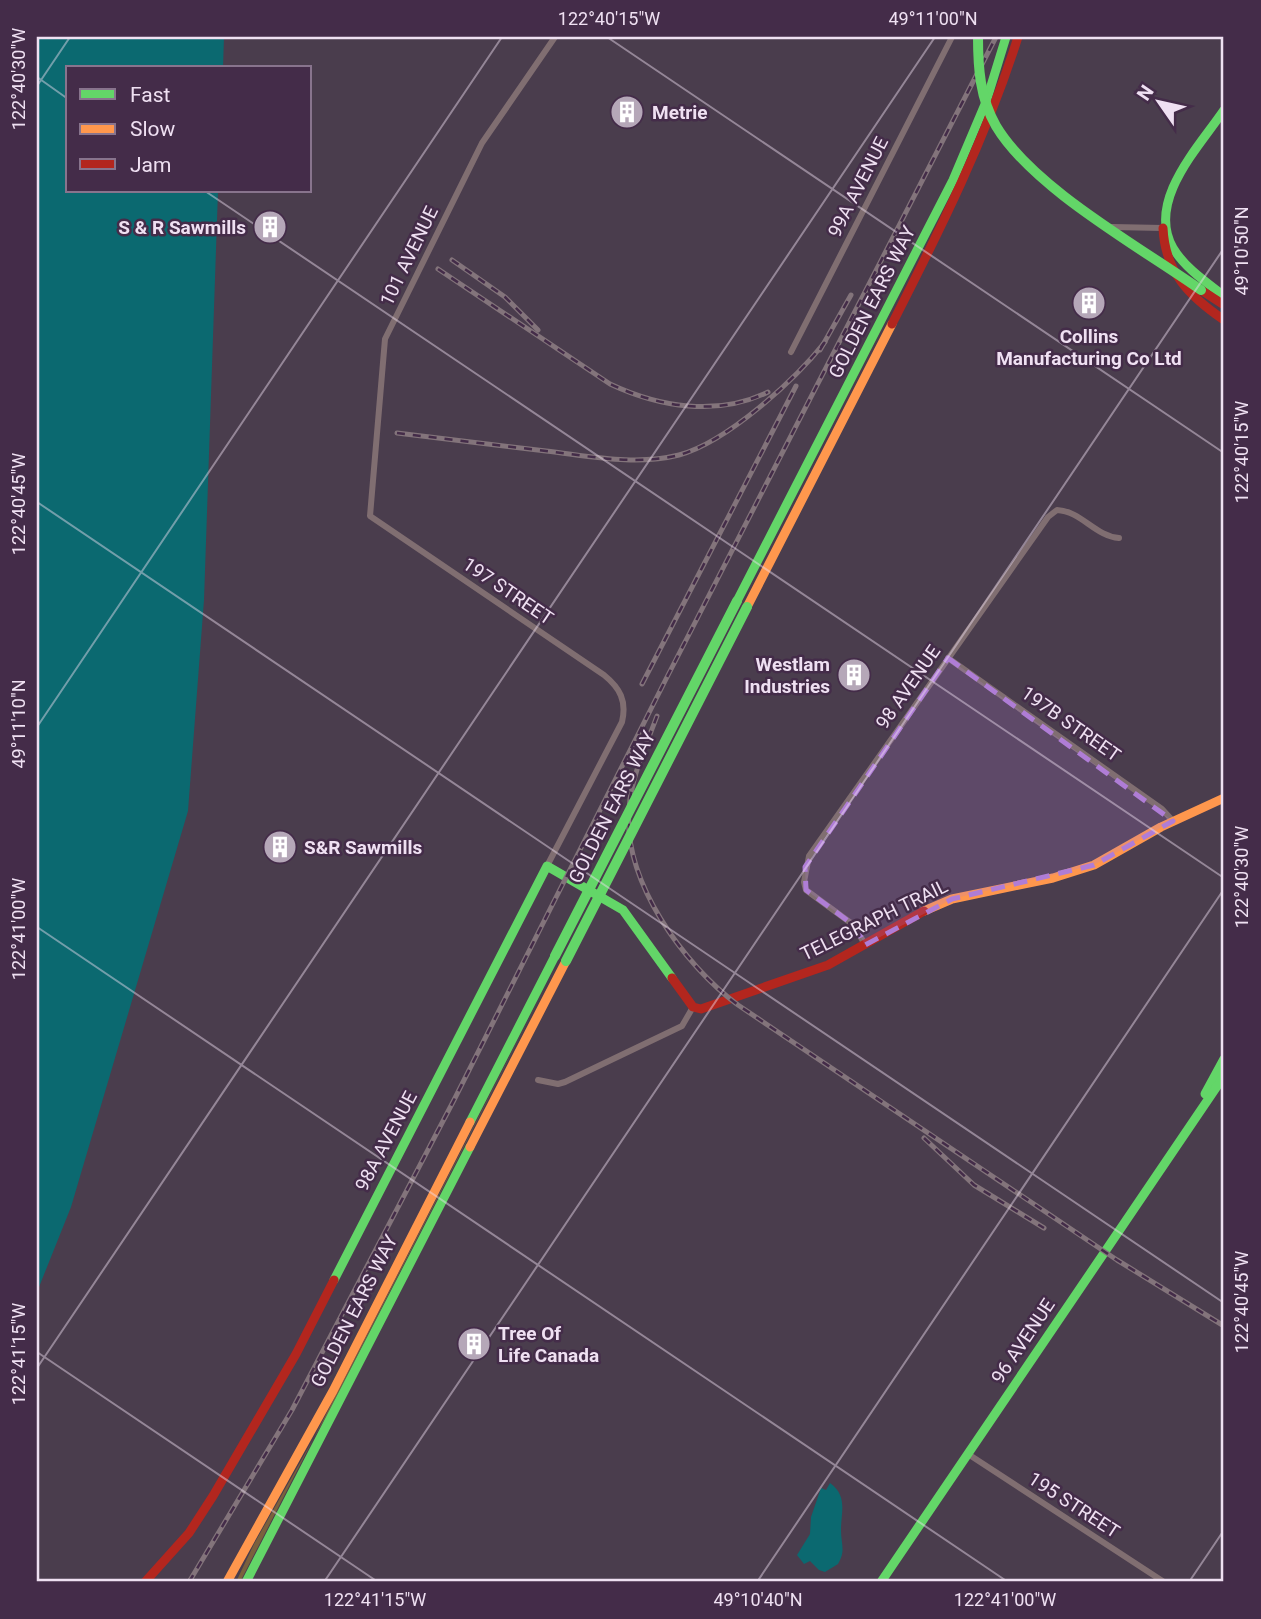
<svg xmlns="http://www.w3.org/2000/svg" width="1261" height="1619" font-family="Roboto,sans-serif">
<rect width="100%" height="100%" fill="#4a3d4d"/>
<!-- green -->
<path fill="#7a613d" d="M557 964 240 1582H236L254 1544 328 1413Z"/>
<!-- water -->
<g fill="#0b6970">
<path d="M37 37H224L223 68H68V191H218L204 600 188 811 71 1207 37 1292Z"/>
<path d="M830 1483C848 1496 841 1512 841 1530 841 1544 846 1551 838 1564L825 1572 819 1570 810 1561 804 1564 797 1555 810 1534 811 1517 821 1488 826 1490Z"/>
</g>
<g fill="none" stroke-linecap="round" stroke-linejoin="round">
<!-- street -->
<g stroke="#806e71" stroke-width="6">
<path d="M1112 227 1163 228"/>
<path d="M791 352 952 37"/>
<path d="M948 658 1162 809 1173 821"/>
<path d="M547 866 622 722C627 701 620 688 604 675L370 516 385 339 482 143 555 37"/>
<path d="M865 945 855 926 806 890 804 882 809 856 1048 517 1057 510C1081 511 1095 536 1119 538"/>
<path d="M538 1080 558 1084 565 1082 682 1026 693 1007"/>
<path d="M968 1454 1164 1582"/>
</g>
<!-- fast -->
<g stroke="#63d668" stroke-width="9">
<path d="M1224 110C1199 147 1146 201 1173 248 1185 268 1206 282 1224 296"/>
<path d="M737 601 953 180 986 102 1006 37"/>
<path d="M1205 1094 1224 1059"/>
<path d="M470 1122 555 956"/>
<path d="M334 1280 547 866 623 910 672 978"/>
<path d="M246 1582 470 1147"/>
<path d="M881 1582 1224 1076"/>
</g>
<!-- slow -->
<g stroke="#ff974d" stroke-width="9">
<path d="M747 607 892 324"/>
<path d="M924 911 952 899 1053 878 1094 865 1161 827 1224 798"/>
<path d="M470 1147 566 961"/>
<path d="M227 1582 333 1391 470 1122"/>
</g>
<!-- jam -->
<g stroke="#b3261e" stroke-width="9">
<path d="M1163 228C1165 272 1189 296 1224 320"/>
<path d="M1201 290 1224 305"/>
<path d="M892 324C940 230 986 138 1018 37"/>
<path d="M672 978 693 1007 701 1009 828 965 924 911"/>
<path d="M145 1582 189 1533 213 1496 296 1354 334 1280"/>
</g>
<defs>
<g id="rail">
<path d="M452 260 505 297 538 330"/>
<path d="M438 269 610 384C659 407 717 417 768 392"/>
<path d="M820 350 851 295"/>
<path d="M397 433C446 439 496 445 546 451 590 456 635 466 679 455 727 442 795 380 825 342"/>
<path d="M642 684 796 386"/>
<path d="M657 716C646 746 631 777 629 809 623 881 683 964 738 1005L1117 1260 1224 1326"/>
<path d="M924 1138 974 1185 1044 1228"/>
<path d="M189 1582 292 1410 454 1100 665 681 996 37"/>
</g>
</defs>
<!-- rail casing -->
<use href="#rail" stroke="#83747b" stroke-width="5"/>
<!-- rail -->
<use href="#rail" stroke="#442c49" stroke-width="2.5" stroke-dasharray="8" stroke-linecap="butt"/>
<!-- fast-bridge -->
<g stroke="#63d668" stroke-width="10">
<path d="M978 37C978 68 980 98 996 126 1033 188 1140 247 1201 290"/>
<path d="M555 956 737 601"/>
<path d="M566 961 747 607"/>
</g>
</g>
<!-- marked area -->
<path fill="#af7dd6" fill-opacity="0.2" stroke="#af7dd6" stroke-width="5" stroke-dasharray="14 9" stroke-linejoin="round" d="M948 658 1173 821 1094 865 952 899 865 945 855 926 806 890 805 867Z"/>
<!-- ticks -->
<path fill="none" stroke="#efe0f2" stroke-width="2" stroke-opacity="0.45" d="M607 37 1224 453M37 77 68 99M37 86 70 37M205 191 1224 878M37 502 1224 1303M37 727 502 37M37 927 1008 1582M37 1352 378 1582M37 1368 935 37M324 1582 1224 248M757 1582 1224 889M1189 1582 1224 1530"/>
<!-- icons -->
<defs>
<symbol id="building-disc" viewBox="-11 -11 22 22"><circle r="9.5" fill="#b5a7b8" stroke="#442c49"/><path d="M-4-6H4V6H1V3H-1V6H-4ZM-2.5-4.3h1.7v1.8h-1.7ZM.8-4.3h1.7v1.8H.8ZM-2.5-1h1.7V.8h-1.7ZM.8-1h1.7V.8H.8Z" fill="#fff"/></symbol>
</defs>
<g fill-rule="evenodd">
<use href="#building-disc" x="608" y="93" width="38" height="38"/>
<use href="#building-disc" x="251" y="208" width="38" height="38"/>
<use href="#building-disc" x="1070" y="284" width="38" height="38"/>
<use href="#building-disc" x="835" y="656" width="38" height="38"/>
<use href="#building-disc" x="261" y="828" width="38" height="38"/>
<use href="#building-disc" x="455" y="1325" width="38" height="38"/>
</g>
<g text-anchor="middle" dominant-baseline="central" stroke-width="5" stroke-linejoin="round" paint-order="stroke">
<!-- poi labels -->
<g font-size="19" font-weight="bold" fill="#efe0f2" stroke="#442c49" text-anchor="start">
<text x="652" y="112">Metrie</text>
<text x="246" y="227" text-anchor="end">S &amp; R Sawmills</text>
<text x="1089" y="336" text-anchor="middle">Collins<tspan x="1089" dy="22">Manufacturing Co Ltd</tspan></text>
<text x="830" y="664" text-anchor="end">Westlam<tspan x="830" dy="22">Industries</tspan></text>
<text x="304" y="847">S&amp;R Sawmills</text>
<text x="498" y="1333">Tree Of<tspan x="498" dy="22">Life Canada</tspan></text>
</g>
<!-- street labels -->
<g font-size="19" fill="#efe0f2" stroke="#442c49">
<text transform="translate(858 187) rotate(-63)">99A AVENUE</text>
<text transform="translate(409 256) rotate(-64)">101 AVENUE</text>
<text transform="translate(872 302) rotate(-63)">GOLDEN EARS WAY</text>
<text transform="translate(508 591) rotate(34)">197 STREET</text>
<text transform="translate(908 687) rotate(-55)">98 AVENUE</text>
<text transform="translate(1071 724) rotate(35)">197B STREET</text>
<text transform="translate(612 807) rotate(-63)">GOLDEN EARS WAY</text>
<text transform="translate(874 920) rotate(-26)">TELEGRAPH TRAIL</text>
<text transform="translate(386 1141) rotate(-62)">98A AVENUE</text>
<text transform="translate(354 1311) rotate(-63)">GOLDEN EARS WAY</text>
<text transform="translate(1023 1341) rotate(-56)">96 AVENUE</text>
<text transform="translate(1074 1505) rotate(33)">195 STREET</text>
</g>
</g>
<!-- border -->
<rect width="1261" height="1619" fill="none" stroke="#442c49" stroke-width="77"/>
<!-- legend -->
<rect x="66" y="66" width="245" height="126" fill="#442c49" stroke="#88748d" stroke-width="2"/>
<rect x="80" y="89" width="35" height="10" fill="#63d668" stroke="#88748d" stroke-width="2"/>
<text x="130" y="102" font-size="21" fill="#efe0f2">Fast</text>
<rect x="80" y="124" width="35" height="10" fill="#ff974d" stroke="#88748d" stroke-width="2"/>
<text x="130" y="136" font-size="21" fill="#efe0f2">Slow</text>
<rect x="80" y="159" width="35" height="10" fill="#b3261e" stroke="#88748d" stroke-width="2"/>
<text x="130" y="172" font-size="21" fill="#efe0f2">Jam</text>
<!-- north arrow -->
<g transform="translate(1159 102) rotate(304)" stroke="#442c49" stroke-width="5" paint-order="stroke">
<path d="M0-5L12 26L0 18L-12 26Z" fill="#efe0f2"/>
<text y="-10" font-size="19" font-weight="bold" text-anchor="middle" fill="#efe0f2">N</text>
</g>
<rect x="38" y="38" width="1184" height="1542" fill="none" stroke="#efe0f2" stroke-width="2.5"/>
<g font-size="18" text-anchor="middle" fill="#efe0f2">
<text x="609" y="25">122°40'15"W</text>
<text x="933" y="25">49°11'00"N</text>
<text transform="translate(19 79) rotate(-90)" y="6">122°40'30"W</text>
<text transform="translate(1242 251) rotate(-90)" y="6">49°10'50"N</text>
<text transform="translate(1242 452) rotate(-90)" y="6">122°40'15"W</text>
<text transform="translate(19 504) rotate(-90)" y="6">122°40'45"W</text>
<text transform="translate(19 724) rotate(-90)" y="6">49°11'10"N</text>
<text transform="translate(1242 877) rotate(-90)" y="6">122°40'30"W</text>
<text transform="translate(19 929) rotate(-90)" y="6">122°41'00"W</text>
<text transform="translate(1242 1302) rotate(-90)" y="6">122°40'45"W</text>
<text transform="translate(19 1354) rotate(-90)" y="6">122°41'15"W</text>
<text x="375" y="1606">122°41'15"W</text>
<text x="758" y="1606">49°10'40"N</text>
<text x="1005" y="1606">122°41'00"W</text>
</g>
</svg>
